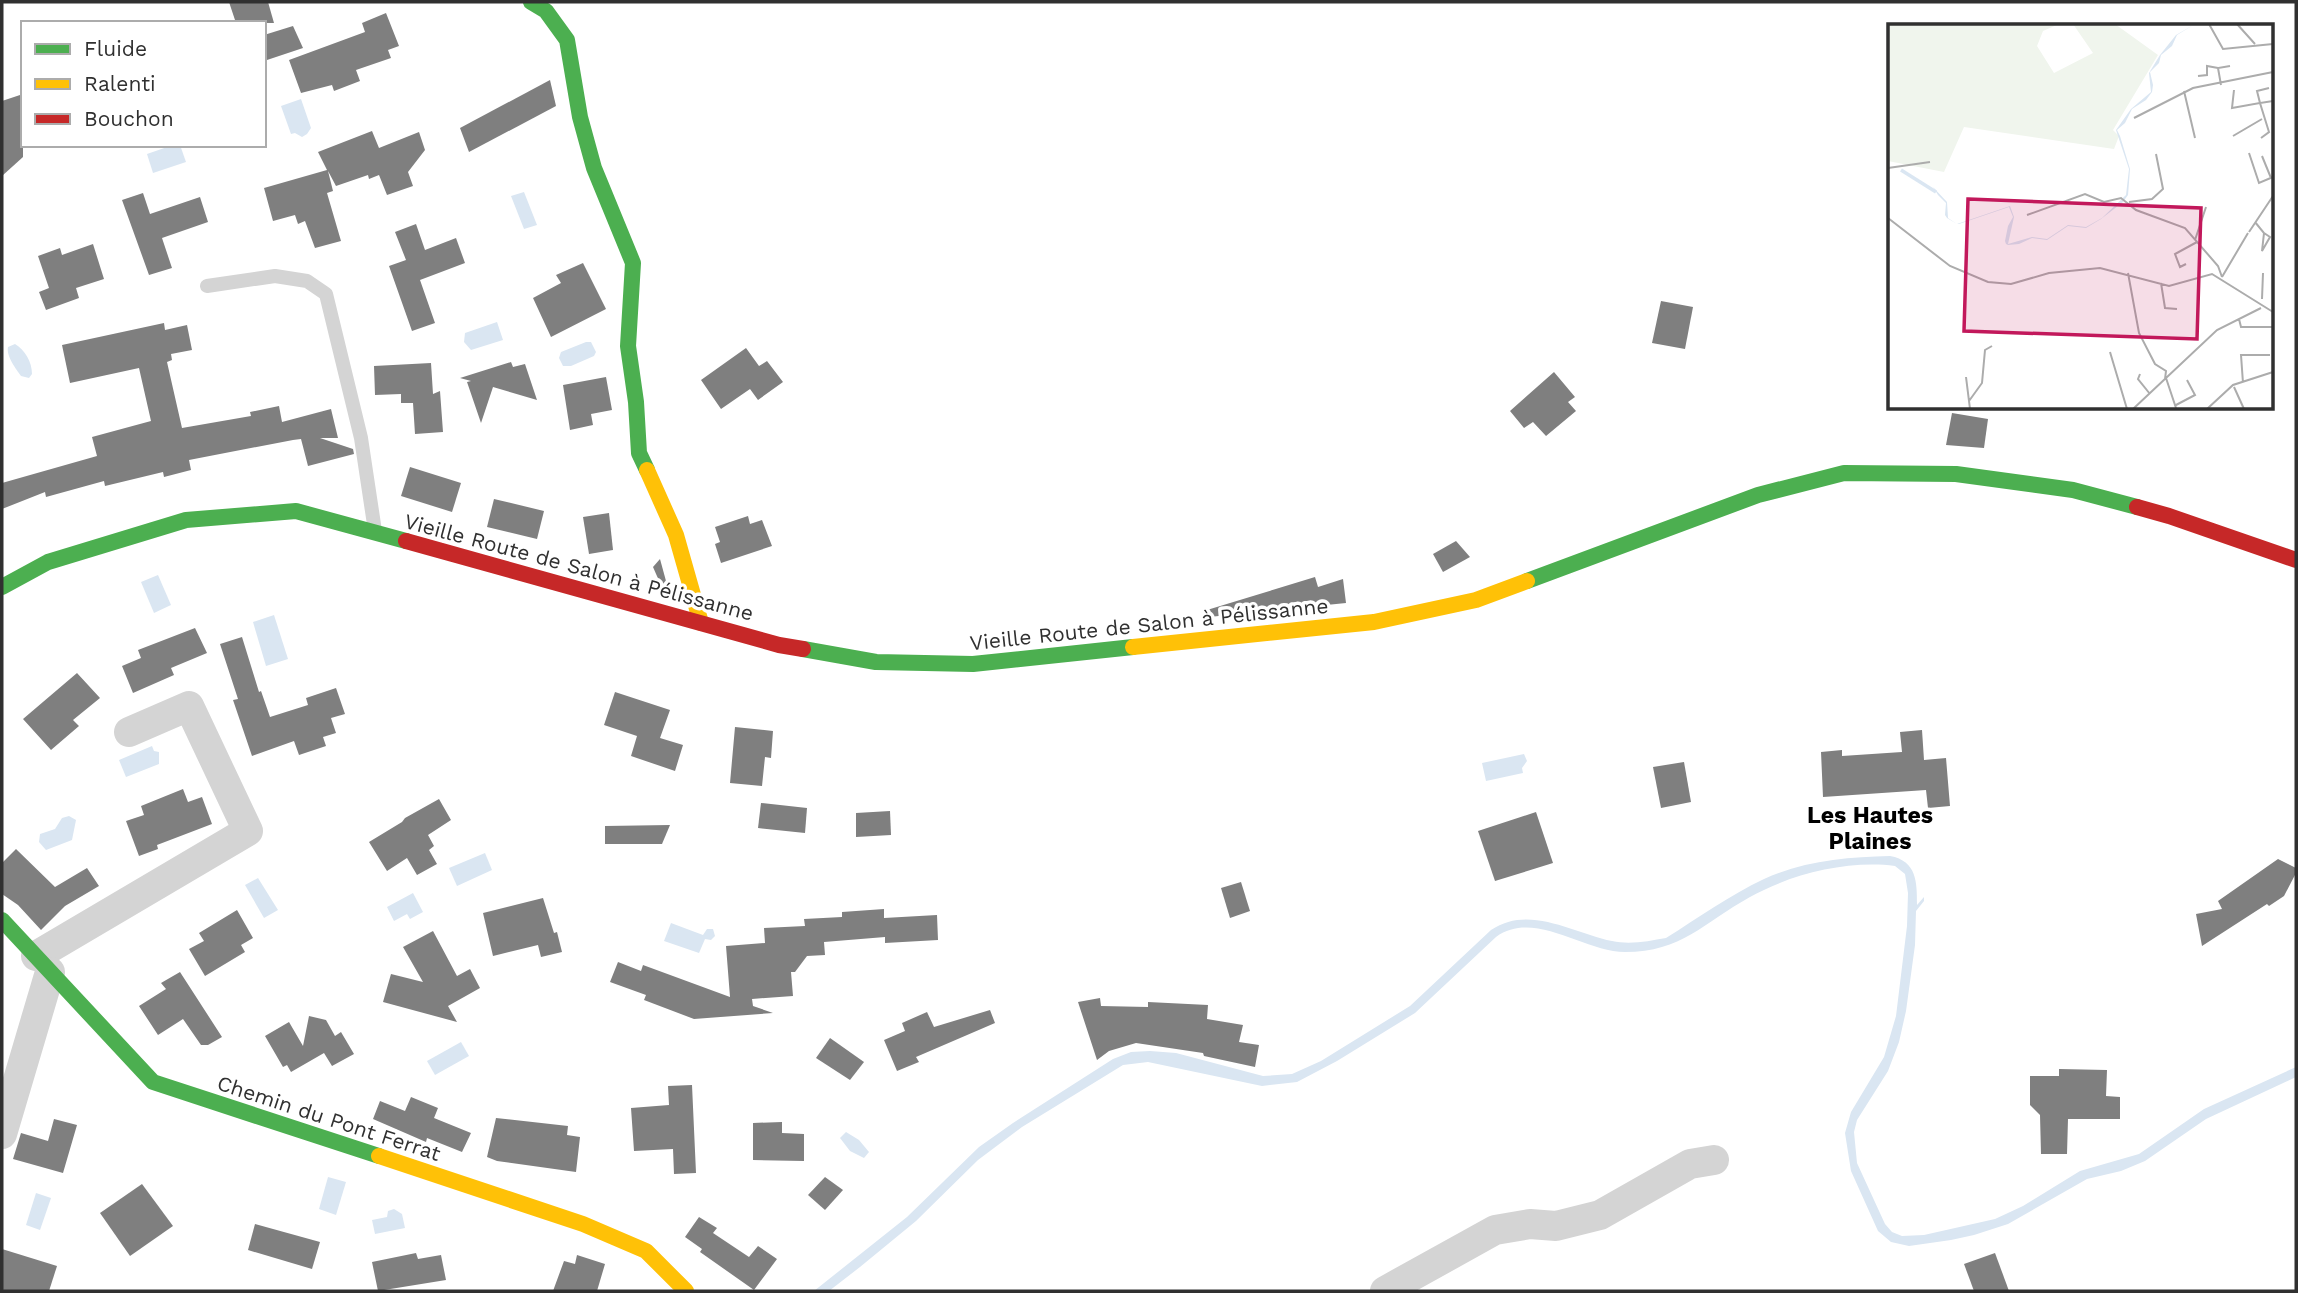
<svg xmlns="http://www.w3.org/2000/svg" width="2298" height="1293" font-family="'Work Sans',sans-serif">
<rect width="100%" height="100%" fill="#fff"/>
<!-- water -->
<g fill="#dae6f2">
<path d="M301 99 311 128 307 134 302 137 295 133 291 134 281 106Z"/>
<path d="M173 145H180L186 162 153 173 147 154Z"/>
<path d="M524 192 537 225 524 229 511 196Z"/>
<path d="M497 322 503 340 471 350 464 342 465 333Z"/>
<path d="M586 342H591L596 352 594 356 571 366H563L559 358 561 352Z"/>
<path d="M15 344C25 350 32 362 32 374L29 378 21 376C16 369 6 356 8 347Z"/>
<path d="M158 575 171 605 154 613 141 582Z"/>
<path d="M274 615 288 659 266 666 253 622Z"/>
<path d="M152 746 154 751 159 752V764L126 777 119 760Z"/>
<path d="M1524 754 1527 761 1522 768 1523 773 1486 781 1482 763Z"/>
<path d="M69 816 76 820 72 840 46 850 39 842 40 834 55 829 62 818Z"/>
<path d="M485 853 492 870 457 886 449 868Z"/>
<path d="M1890 856C1917 861 1917 882 1917 905L1924 897V901L1916 911 1915 945 1906 1011 1899 1042 1888 1071 1857 1120 1854 1132 1857 1163 1885 1224 1892 1232 1902 1236 1924 1235 1995 1219 2023 1206 2080 1171 2139 1154 2204 1109 2296 1067V1077L2206 1119 2145 1161 2121 1171 2087 1179 2008 1224 1974 1235 1951 1240 1909 1246 1891 1242 1878 1231 1851 1171 1845 1133 1851 1112 1884 1057 1896 1016 1907 926 1908 893 1905 874 1895 866C1848 860 1791 874 1750 897 1703 923 1682 952 1625 952 1584 952 1534 909 1496 937L1415 1013 1337 1061 1297 1082 1262 1086 1148 1062 1123 1065 1022 1127 978 1160 916 1221 860 1267 829 1291H814L907 1217 979 1147 1013 1123 1113 1059 1131 1052 1150 1051 1176 1053 1263 1076 1292 1074 1321 1061 1410 1006 1491 930C1529 904 1573 933 1612 941 1630 945 1649 941 1666 938 1698 918 1730 895 1764 879 1803 861 1847 857 1890 856Z"/>
<path d="M258 878 278 910 264 918 245 885Z"/>
<path d="M413 893 423 912 410 919 407 914 394 921 387 907Z"/>
<path d="M671 923 703 935 707 929H713L715 936 711 940 705 939 699 953 664 941Z"/>
<path d="M461 1042 469 1056 435 1075 427 1061Z"/>
<path d="M846 1132 859 1140 869 1152 864 1158 850 1151 840 1138Z"/>
<path d="M328 1177 346 1182 336 1215 319 1209Z"/>
<path d="M36 1193 51 1198 40 1230 26 1225Z"/>
<path d="M394 1209 402 1214 405 1228 375 1234 372 1220 387 1217 388 1211Z"/>
</g>
<!-- building -->
<g fill="#7f7f7f">
<path d="M229 2H268L274 23H236Z"/>
<path d="M386 13 399 46 388 50 391 58 356 70 360 81 334 91 332 85 301 93 289 60 365 32 362 23Z"/>
<path d="M293 26 303 48 264 61V35Z"/>
<path d="M550 80 556 106 469 152 460 128Z"/>
<path d="M23 94V157L2 176V101Z"/>
<path d="M372 131 379 148 419 132 425 150 408 172 413 186 387 195 379 175 369 179 368 175 336 186 328 171 333 191 327 193 341 241 315 248 305 221 298 224 295 215 273 221 264 188 327 170 318 152Z"/>
<path d="M143 193 150 214 200 197 208 222 162 238 172 268 149 275 122 200Z"/>
<path d="M416 224 425 250 456 238 465 263 420 280 435 323 412 331 389 266 406 260 395 232Z"/>
<path d="M93 244 104 279 76 288 79 298 46 310 39 292 49 288 38 256 60 248 62 255Z"/>
<path d="M583 263 606 309 551 337 533 298 561 283 556 275Z"/>
<path d="M1661 301 1693 307 1685 349 1652 343Z"/>
<path d="M164 323 165 330 187 325 192 350 171 354 172 360 167 362 182 428 251 416 250 412 279 406 282 422 331 409 338 438H320L353 449 354 454 308 466 301 439 293 440 189 460 191 470 164 477 163 472 105 486 104 481 46 497 45 492 2 509V483L97 456 92 437 151 421 139 368 70 383 62 345Z"/>
<path d="M746 348 759 366 767 361 783 382 758 400 750 389 721 409 701 380Z"/>
<path d="M511 362 513 367 525 364 537 400 493 387 481 423 467 382 471 381 460 378Z"/>
<path d="M431 363 433 394 440 391 443 432 415 434 413 403H401V394L375 395 374 366Z"/>
<path d="M1554 372 1575 397 1568 402 1576 411 1546 436 1533 422 1524 428 1510 411Z"/>
<path d="M606 377 612 410 591 414 593 425 570 430 563 385Z"/>
<path d="M1952 413 1988 419 1984 448 1946 445Z"/>
<path d="M410 467 461 483 452 512 401 496Z"/>
<path d="M494 499 544 511 537 539 487 527Z"/>
<path d="M609 513 613 550 589 554 583 517Z"/>
<path d="M748 516 750 524 762 520 772 546 721 563 715 544 720 542 715 527Z"/>
<path d="M1456 541 1470 557 1443 572 1433 554Z"/>
<path d="M660 559 669 592 663 590 653 567Z"/>
<path d="M1315 577 1318 587 1343 579 1346 603 1209 617 1207 610Z"/>
<path d="M195 628 207 653 171 668 174 675 133 693 122 666 141 658 138 650Z"/>
<path d="M242 637 259 692 261 691 270 717 308 705 306 698 336 688 345 714 331 718 336 733 323 737 326 746 299 755 294 741 252 756 233 700 238 699 220 644Z"/>
<path d="M77 673 100 698 73 720 79 726 51 750 23 719Z"/>
<path d="M615 692 670 710 660 738 683 745 675 771 631 756 637 736 604 725Z"/>
<path d="M735 727 773 731 771 758 765 757 762 786 730 783Z"/>
<path d="M1922 730 1924 760 1946 758 1950 806 1928 808 1926 790 1823 797 1821 752 1842 750V756L1902 752 1900 732Z"/>
<path d="M1684 762 1691 802 1661 808 1653 767Z"/>
<path d="M183 789 188 802 202 797 212 824 157 845 158 849 139 856 126 821 144 815 141 806Z"/>
<path d="M439 799 451 820 428 835 434 846 429 850 437 864 417 875 407 858 387 871 369 842 402 822 405 818Z"/>
<path d="M761 803 807 808 805 833 758 828Z"/>
<path d="M890 811 891 835 856 837V813Z"/>
<path d="M1536 812 1553 863 1495 881 1478 831Z"/>
<path d="M670 825 662 844H605V826Z"/>
<path d="M16 849 55 887 87 868 99 886 65 906 41 930 18 905 2 894V863Z"/>
<path d="M2278 859 2296 868V873L2284 896 2269 906 2267 904 2202 946 2196 914 2222 909 2218 901Z"/>
<path d="M1241 882 1250 911 1230 918 1221 888Z"/>
<path d="M543 898 554 933 557 932 562 952 541 957 538 945 493 956 483 913Z"/>
<path d="M884 909V918L937 915 938 940 885 943V937L824 942 825 955 807 956 795 972H791L793 996 752 999 753 1006 773 1013 694 1019 644 1000 646 995 610 982 618 962 641 971 643 965 730 997 726 946 765 943 764 928 805 926 804 919 842 917V912Z"/>
<path d="M237 910 253 938 241 945 245 952 205 976 189 949 204 941 199 933Z"/>
<path d="M433 931 457 976 470 969 480 988 448 1006 457 1022 383 1002 391 974 423 982 403 947Z"/>
<path d="M180 972 222 1037 208 1045H201L183 1019 158 1035 139 1006 166 989 161 983Z"/>
<path d="M1100 998 1101 1006 1148 1007V1002L1208 1005 1207 1019 1243 1025 1239 1042 1259 1045 1255 1067 1204 1056 1203 1053 1136 1043 1109 1051 1097 1060 1078 1002Z"/>
<path d="M990 1010 995 1023 916 1057 919 1062 897 1071 884 1040 905 1031 902 1023 927 1012 934 1027Z"/>
<path d="M309 1016 326 1020 335 1036 341 1032 354 1054 332 1066 324 1053 291 1072 287 1065 283 1067 265 1036 289 1022 303 1046Z"/>
<path d="M830 1038 864 1062 850 1080 816 1058Z"/>
<path d="M2059 1069 2107 1070 2106 1096 2120 1097V1119H2068L2067 1154H2041L2040 1115 2030 1105V1076H2059Z"/>
<path d="M692 1085 696 1173 674 1174 673 1149 634 1151 631 1108 669 1105 668 1086Z"/>
<path d="M411 1097 438 1108 434 1118 471 1133 462 1152 427 1138 426 1142 373 1119 380 1101 405 1111Z"/>
<path d="M496 1118 568 1126 567 1135 580 1137 576 1172 497 1161 487 1157Z"/>
<path d="M54 1119 77 1125 63 1173 13 1159 21 1133 48 1141Z"/>
<path d="M782 1122V1133L804 1134V1161L753 1160V1123Z"/>
<path d="M825 1177 843 1190 825 1210 808 1195Z"/>
<path d="M142 1184 173 1226 130 1256 100 1213Z"/>
<path d="M699 1217 717 1228 713 1233 749 1257 758 1246 777 1259 754 1290 700 1252 702 1249 685 1237Z"/>
<path d="M255 1224 320 1242 312 1269 248 1250Z"/>
<path d="M2 1249 57 1266 49 1291H2Z"/>
<path d="M416 1253 418 1259 441 1255 446 1280 378 1291 372 1262Z"/>
<path d="M1995 1253 2009 1291H1974L1964 1264Z"/>
<path d="M577 1255 605 1264 597 1291H553L564 1261 575 1264Z"/>
</g>
<g fill="none" stroke-linecap="round" stroke-linejoin="round">
<!-- lane -->
<path stroke="#d4d4d4" stroke-width="14" d="M207 286 275 276 307 281 326 294 361 438 375 531"/>
<!-- street -->
<g stroke="#d4d4d4" stroke-width="30">
<path d="M36 956 248 831 189 706 129 732"/>
<path d="M2 1134 50 972"/>
<path d="M1385 1291 1495 1230 1530 1224 1556 1226 1600 1215 1690 1164 1714 1160"/>
</g>
<!-- fast -->
<g stroke="#4caf50" stroke-width="16">
<path d="M531 2 546 11 567 40 580 117 594 168 633 263 628 346 636 402 639 453 647 470"/>
<path d="M1527 581 1758 495 1844 473 1956 474 2073 490 2137 507"/>
<path d="M2 587 48 562 186 520 296 511 406 541"/>
<path d="M803 649 876 662 973 664 1133 647"/>
<path d="M2 920 153 1082 379 1156"/>
</g>
<!-- slow -->
<g stroke="#ffc107" stroke-width="16">
<path d="M647 470 676 535 701 623"/>
<path d="M1133 647 1374 622 1476 600 1527 581"/>
<path d="M379 1156 583 1224 646 1251 686 1291"/>
</g>
<!-- jam -->
<g stroke="#c62828" stroke-width="16">
<path d="M2137 507 2169 516 2296 560"/>
<path d="M406 541 779 645 803 649"/>
</g>
</g>
<g text-anchor="middle" dominant-baseline="central" stroke-width="7" stroke-linejoin="round" paint-order="stroke">
<!-- street labels -->
<g font-size="21" fill="#303030" stroke="#fff">
<text transform="translate(579 567) rotate(15)">Vieille Route de Salon à Pélissanne</text>
<text transform="translate(1149 624) rotate(-6)">Vieille Route de Salon à Pélissanne</text>
<text transform="translate(329 1118) rotate(18)">Chemin du Pont Ferrat</text>
</g>
<!-- neighbourhood labels -->
<g font-size="23" font-weight="bold" fill="#000" stroke="#fff">
<text x="1870" y="815">Les Hautes<tspan x="1870" dy="26">Plaines</tspan></text>
</g>
</g>
<!-- overview -->
<g transform="translate(1888 24)">
<rect width="385" height="385" fill="#fff"/>
<path d="M0 0H171L155 7 149 22 166 49 205 29 185 0H227L270 31 225 106 231 112 226 125 76 103 56 148 0 137Z" fill="#f0f5ed"/>
<path d="M307 0 289 11 284 22 273 31 271 39 262 48 265 61 264 68 258 76 244 85 237 99 229 106 232 112 242 145 240 171 235 178 213 195 198 204 180 202 159 216 144 214 131 220 120 221 118 220 117 217 120 202 125 193 121 183 71 200H69L59 194 57 191 58 179 50 171 45 163 59 178 60 194 69 200 122 182 126 193 120 220 144 213 159 215 180 201 198 203 214 194 238 171 241 145 228 106 243 85 263 68 261 49 272 31 288 11Z" fill="#dae6f2"/>
<path fill="none" stroke="#dae6f2" stroke-width="3.5" d="M13 146 48 168"/>
<path fill="none" stroke="#acacac" stroke-width="2" d="M321 0 335 25 385 20M349 0 367 20M310 52 319 51V42L330 44M333 61 330 44 342 42M346 66 344 84 372 79 369 67 381 64M296 67 307 114M246 94 305 64 385 48M345 112 374 95M373 114 381 108 372 79 385 77M361 129 371 159 385 153M374 132 383 154M0 144 42 138M241 178 264 175 275 165 268 130M139 191 197 170 216 178 233 174 248 186 297 204 330 242 334 253M0 194 62 242 100 258 123 260 161 249 212 244 281 262 324 250 385 288M367 198 376 209 374 227 382 213 376 209M361 208 385 172M307 216 318 183M298 240 292 243 287 230 309 218M240 249 251 309 267 340 278 347 277 355M334 253 360 209M273 259 277 284 289 285M374 275 375 249M351 295 353 303H385M222 328 239 385M252 350 250 355 262 370M78 353 82 385M278 354 288 384M355 359 353 331H382M346 363 356 385M81 377 94 359 97 326 104 322M288 381 307 371 299 356M245 385 329 306 373 284M319 385 345 361 385 348"/>
<path fill="#c2185b" fill-opacity="0.15" stroke="#c2185b" stroke-width="3.5" d="M80 175 313 184 309 315 76 307Z"/>
<rect width="385" height="385" fill="none" stroke="#303030" stroke-width="3.5"/>
</g>
<!-- border -->
<rect width="2298" height="1293" fill="none" stroke="#303030" stroke-width="7"/>
<!-- legend -->
<rect x="21" y="21" width="245" height="126" fill="#ffffff" stroke="#acacac" stroke-width="2"/>
<rect x="35" y="44" width="35" height="10" fill="#4caf50" stroke="#acacac" stroke-width="2"/>
<text x="84" y="56" font-size="21" fill="#303030">Fluide</text>
<rect x="35" y="79" width="35" height="10" fill="#ffc107" stroke="#acacac" stroke-width="2"/>
<text x="84" y="91" font-size="21" fill="#303030">Ralenti</text>
<rect x="35" y="114" width="35" height="10" fill="#c62828" stroke="#acacac" stroke-width="2"/>
<text x="84" y="126" font-size="21" fill="#303030">Bouchon</text>
</svg>
